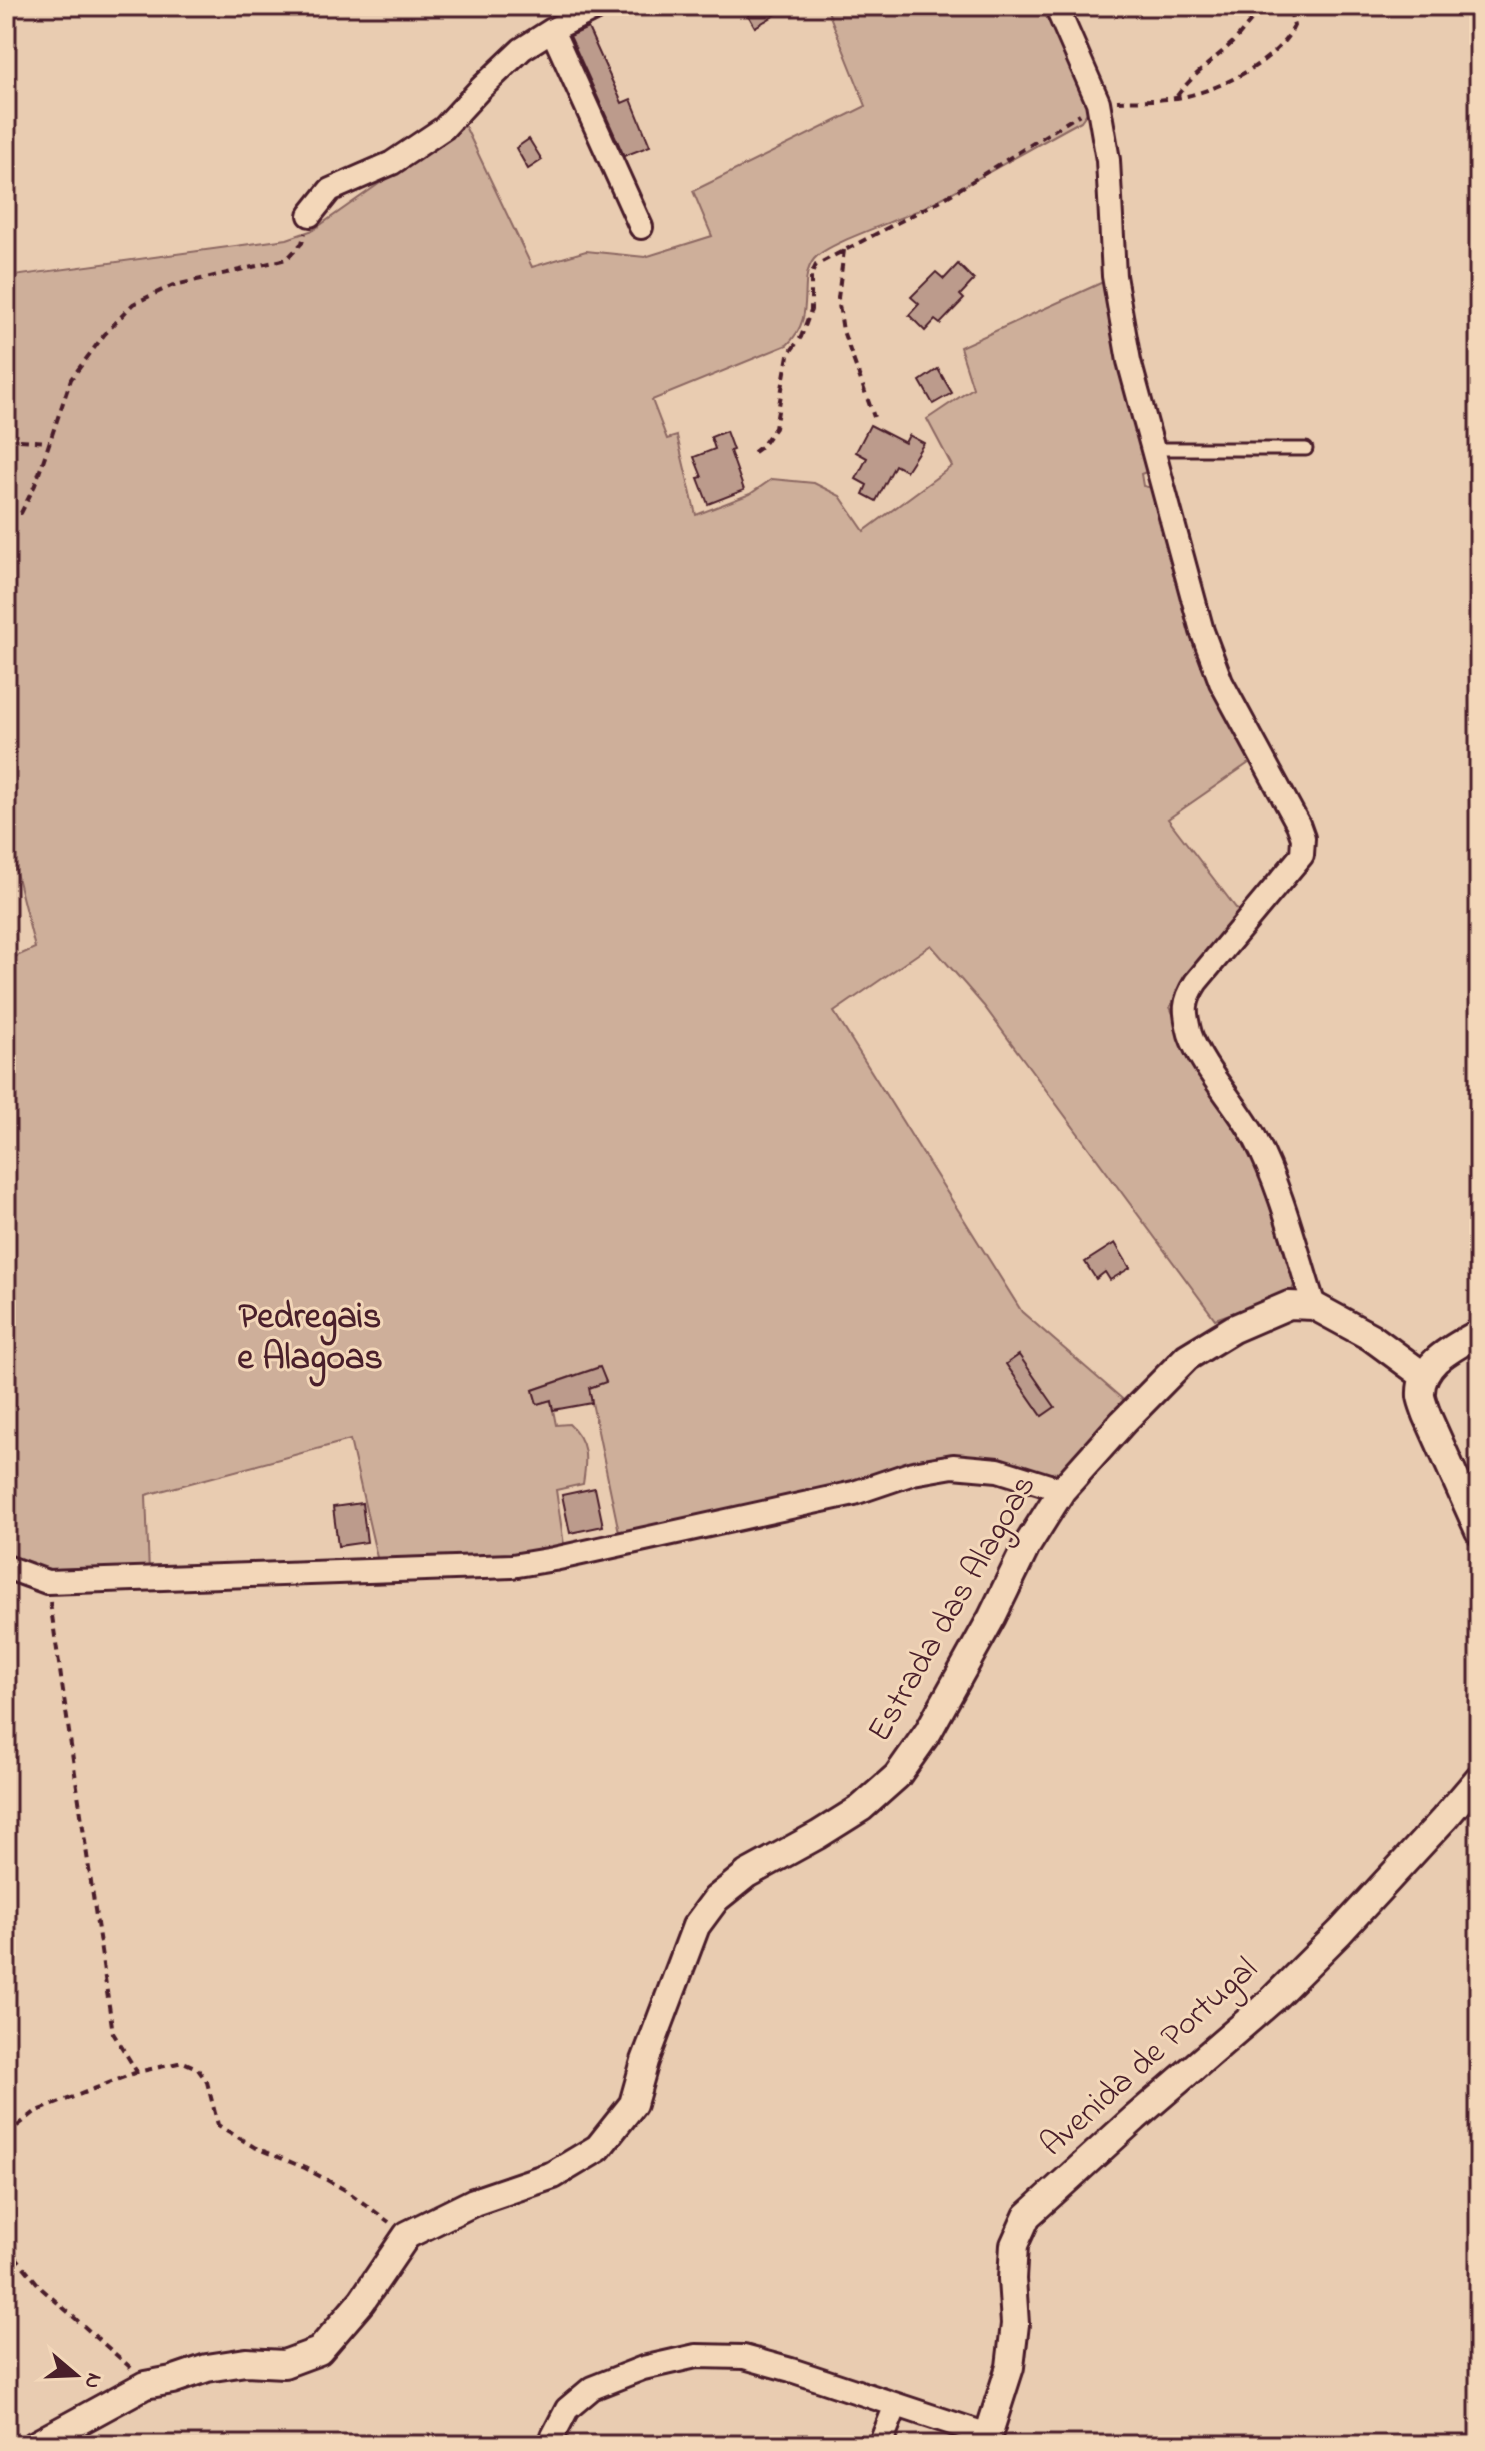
<svg xmlns="http://www.w3.org/2000/svg" width="1485" height="2451" font-family="'Indie Flower',sans-serif">
<style>
.green{fill:#ceaf9a;stroke:#8c6762;stroke-width:2}
.building{fill:#bc9b8c;stroke:#4a1f2b;stroke-width:2}
.lines{fill:none;stroke-linecap:round;stroke-linejoin:round}
.service-casing{stroke:#4a1f2b;stroke-width:17}
.minor-casing{stroke:#4a1f2b;stroke-width:28}
.tertiary-casing{stroke:#4a1f2b;stroke-width:32}
.path{stroke:#4a1f2b;stroke-width:4;stroke-dasharray:8 6;stroke-linecap:butt}
.service{stroke:#f3d7b9;stroke-width:11}
.minor{stroke:#f3d7b9;stroke-width:22}
.tertiary{stroke:#f3d7b9;stroke-width:26}
.labels{text-anchor:middle;dominant-baseline:central;stroke-width:6;stroke-linejoin:round;paint-order:stroke}
.street-label{font-size:34px;fill:#4a1f2b;stroke:#f3d7b9}
.neighbourhood-label{font-size:36px;font-weight:bold;fill:#4a1f2b;stroke:#f3d7b9}
</style>
<rect width="100%" height="100%" fill="#e9ccb1"/>
<filter id="ink" filterUnits="userSpaceOnUse"><feTurbulence type="fractalNoise" baseFrequency=".0125" numOctaves="2"/><feDisplacementMap in="SourceGraphic" scale="16" xChannelSelector="R" yChannelSelector="G"/><feConvolveMatrix kernelMatrix="1 2 1 2 8 2 1 2 1" color-interpolation-filters="sRGB"/></filter>
<g filter="url(#ink)">
<path class="green" d="M826,6H1045L1089,101V110L1081,121C1027,150 974,182 919,210C896,221 827,243 814,259C796,282 818,315 787,345L652,400L667,439L677,436L696,515L750,494L772,479L814,483L840,496L864,531L952,466L927,419L973,388L960,347L1103,282L1149,471L1141,474L1143,486L1153,488L1253,760L1168,819L1242,916L1177,993L1170,1007L1198,1072L1255,1158L1294,1285L1291,1293L1215,1319L984,1006L931,945L834,1012L1022,1312L1127,1403L1072,1464L1060,1472L1042,1474L965,1455L930,1461L772,1503L620,1537L589,1388L606,1382L599,1367L533,1390L537,1404L551,1400L556,1425L569,1424C588,1441 587,1459 583,1484L556,1490L564,1545L505,1555L378,1562L350,1440L146,1495L149,1573L42,1570L6,1554V961L35,948L11,853L6,823V277L287,239L313,230L464,124L532,267L586,251L645,257L712,236L693,191L866,106Z"/>
<path class="building" d="M743,6H790L755,27Z
M588,28L622,103L631,99L650,146L624,156L570,36Z
M529,139L542,160L528,169L516,148Z
M958,264L974,280L960,295L964,299L940,324L935,320L925,331L909,315L919,304L911,297L936,272L944,279Z
M938,369L952,393L933,404L920,381Z
M870,425L905,443L909,435L924,443L906,471L895,465L876,501L863,494L867,485L856,479L867,458L856,452Z
M726,431L733,450L730,451L744,490L708,504L698,478L702,477L694,457L715,449L711,437Z
M1115,1243L1130,1268L1110,1280L1105,1272L1096,1279L1085,1262Z
M1019,1355L1055,1407L1042,1416L1006,1364Z
M600,1367L606,1382L589,1388L592,1403L553,1410L551,1400L537,1404L533,1390Z
M595,1488L603,1526L570,1533L562,1495Z
M362,1503L367,1542L338,1546L333,1507Z"/>
<g class="lines">
<defs>
<path id="service" d="M1153,449H1306"/>
<path id="minor" d="M1056,6L1098,102L1108,160L1114,276L1129,361L1202,631L1221,682L1298,824L1303,838L1302,855L1196,982C1183,1002 1184,1011 1190,1034C1201,1067 1238,1106 1255,1138C1282,1190 1296,1250 1314,1306
M552,30L641,227
M310,215L330,190L392,163L444,128L481,88L522,49L552,30L600,6
M6,1567L47,1582L512,1566L554,1559L854,1493L913,1473L953,1466L998,1470L1062,1490
M554,2445L553,2436L567,2409L592,2388L643,2368L696,2356L744,2357L791,2370L988,2435
M880,2445L896,2405"/>
<path id="tertiary" d="M1479,1333C1455,1347 1419,1362 1421,1396C1422,1402 1425,1409 1427,1415L1479,1531
M35,2445L145,2385L172,2380L207,2368L246,2362L284,2364L319,2351L362,2301L407,2235L474,2202L553,2175L598,2148L633,2104L645,2061L696,1926L716,1899L747,1874L818,1835L861,1808L897,1776L928,1732L992,1617L1026,1547L1062,1490L1123,1422L1187,1357L1233,1329L1289,1305L1314,1306L1371,1337L1424,1376
M985,2445L1010,2367L1015,2324L1012,2279L1014,2245L1027,2216L1135,2118L1272,2000L1340,1932L1444,1819L1479,1778"/>
</defs>
<use href="#service" class="service-casing"/>
<use href="#minor" class="minor-casing"/>
<use href="#tertiary" class="tertiary-casing"/>
<path class="path" d="M1177,96C1193,74 1214,60 1233,42C1245,30 1254,13 1269,6
M1117,101C1140,100 1164,101 1187,96C1223,88 1278,60 1294,26L1290,11L1283,6
M844,250L838,298L843,331L874,417
M6,439L49,442
M754,452L762,446L775,428L788,355L801,337L811,310V275L816,265L945,198L1080,114
M6,513H21L35,485L71,379L104,335L133,304L171,286L287,259L302,243L305,233
M50,1602L113,2033L137,2072
M6,2135L35,2112L137,2072L183,2062L197,2068L207,2082L218,2125L254,2147L305,2168L347,2191L389,2222
M6,2245L42,2289L131,2368"/>
<use href="#service" class="service"/>
<use href="#minor" class="minor"/>
<use href="#tertiary" class="tertiary"/>
</g>
</g>
<g class="labels">
<g class="street-label">
<text transform="translate(953 1609) rotate(-60)">Estrada das Alagoas</text>
<text transform="translate(1150 2058) rotate(-42)">Avenida de Portugal</text>
</g>
<g class="neighbourhood-label">
<text x="310" y="1318">Pedregais<tspan x="310" dy="41">e Alagoas</tspan></text>
</g>
</g>
<rect width="1485" height="2451" fill="none" stroke="#f3d7b9" stroke-width="32"/>
<rect x="16" y="16" width="1453" height="2419" fill="none" stroke="#4a1f2b" stroke-width="3" filter="url(#ink)"/>
<g transform="translate(76 2375) rotate(109)" stroke="#f3d7b9" stroke-width="6" paint-order="stroke">
<path d="M0-6L14 30L0 20L-14 30Z" fill="#4a1f2b"/>
<text y="-12" font-size="22" font-weight="bold" text-anchor="middle" fill="#4a1f2b">N</text>
</g>
</svg>
